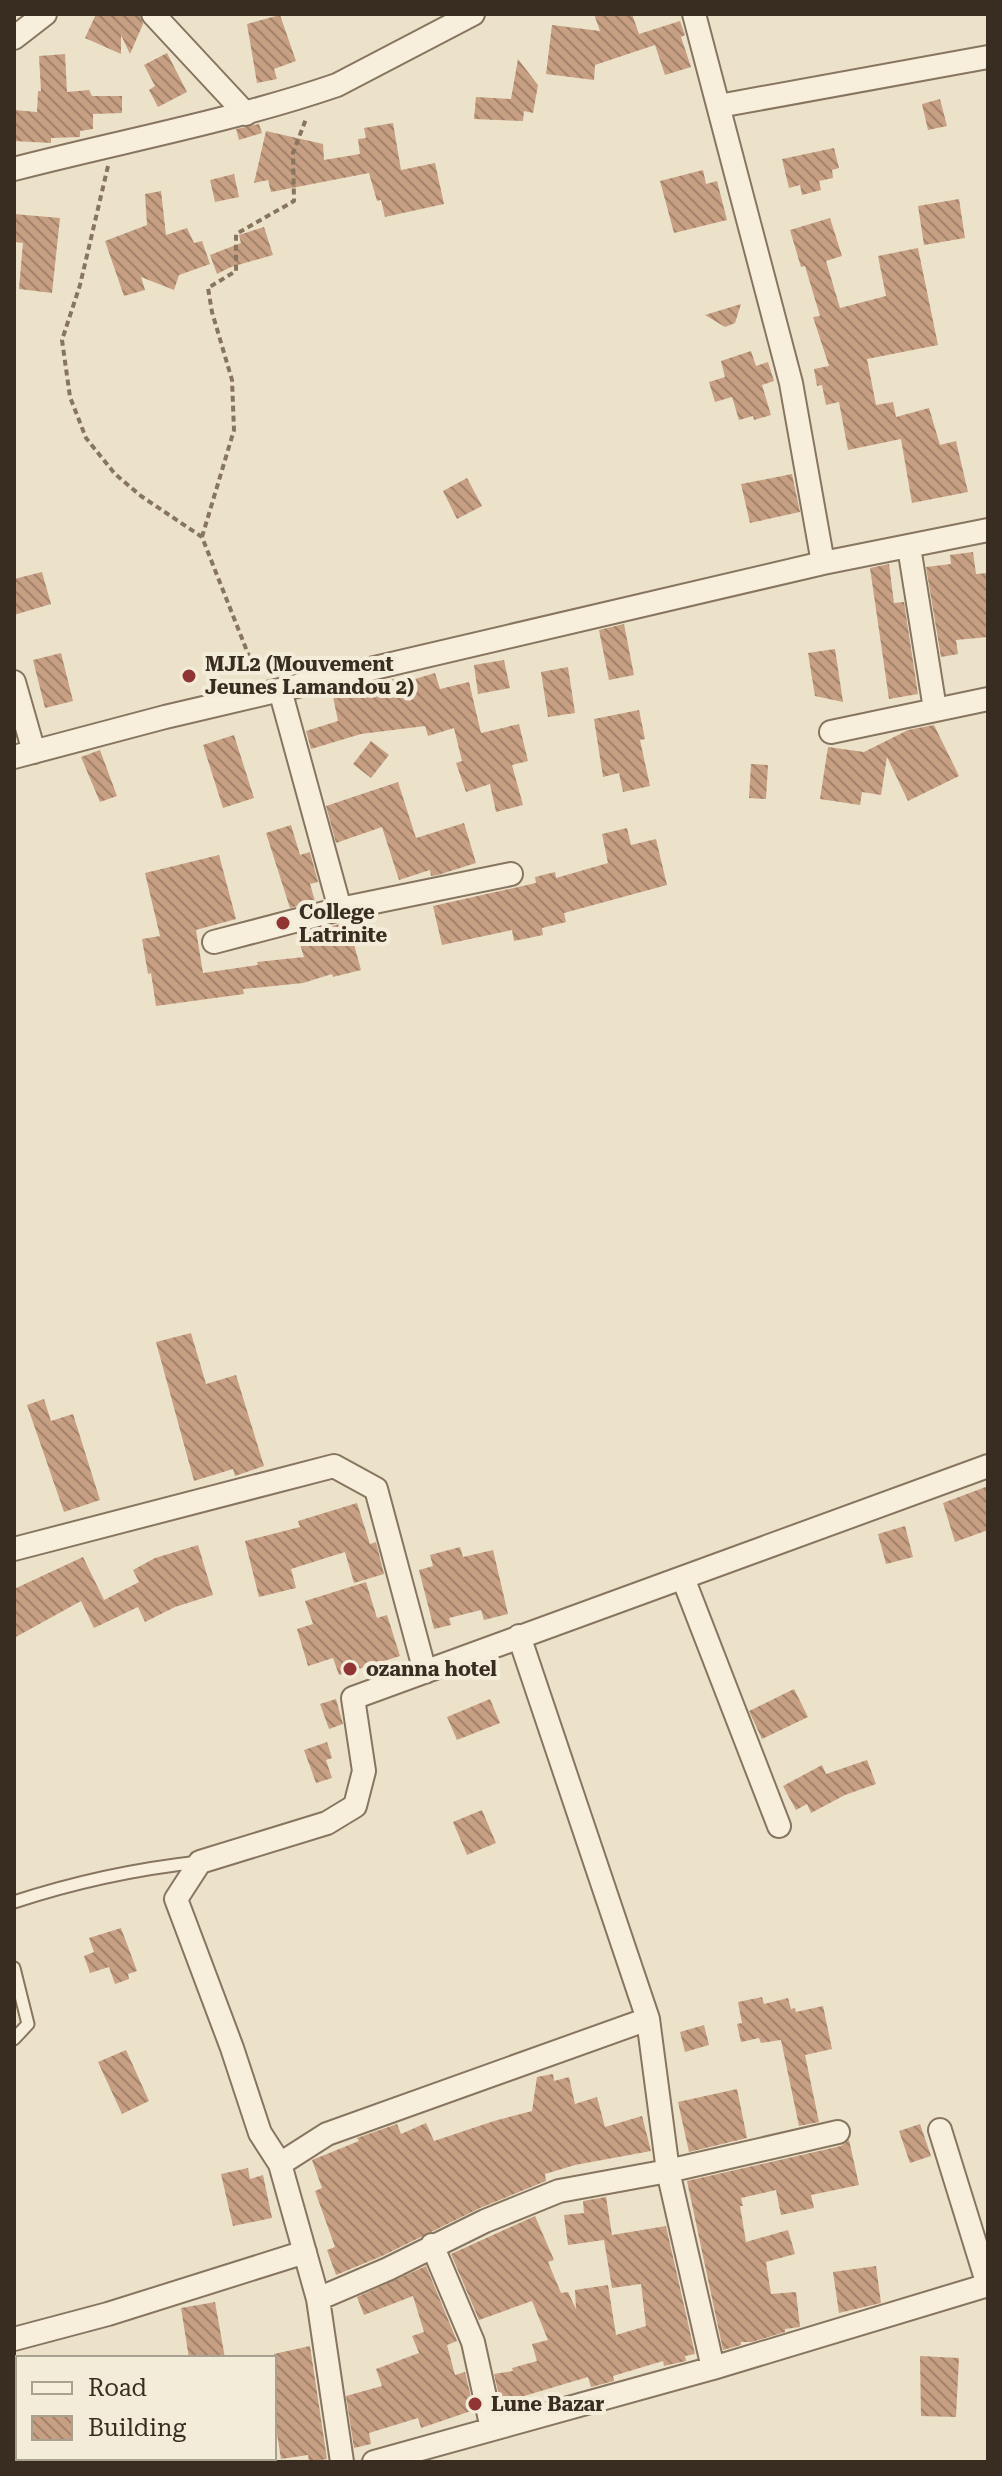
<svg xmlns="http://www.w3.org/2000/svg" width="1002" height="2476" font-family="'Roboto Serif',serif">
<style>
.building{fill:url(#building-back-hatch)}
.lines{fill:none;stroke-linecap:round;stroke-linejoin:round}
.service-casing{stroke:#87755f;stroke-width:15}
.minor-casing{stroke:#87755f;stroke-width:26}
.path{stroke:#87755f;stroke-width:4;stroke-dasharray:6 4;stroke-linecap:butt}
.service{stroke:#f7efdc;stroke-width:11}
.minor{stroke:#f7efdc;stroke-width:22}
.poi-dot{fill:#913434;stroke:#f3ecd9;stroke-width:3}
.labels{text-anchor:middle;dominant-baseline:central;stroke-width:8;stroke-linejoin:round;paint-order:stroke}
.poi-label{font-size:20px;font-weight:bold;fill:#392d22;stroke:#f3ecd9;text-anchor:start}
</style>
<defs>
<pattern id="building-back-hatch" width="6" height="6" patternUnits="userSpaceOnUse" patternTransform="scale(2)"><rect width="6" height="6" fill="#c79f83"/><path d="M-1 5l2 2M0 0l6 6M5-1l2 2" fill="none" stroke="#a3826b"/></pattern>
</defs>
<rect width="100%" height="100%" fill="#ece2ca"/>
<path class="building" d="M96,14H139L143,24L130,54L121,35V54L85,38Z
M594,14H632L639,34L680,21L685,35L681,37L691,67L665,75L655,45L595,65L594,80L546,74L552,25L600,31Z
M280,15L296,61L274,69L277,79L257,83L247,24Z
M167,53L187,92L158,107L149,90L155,86L144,65Z
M65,54L67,92L89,90L92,96H122V113L93,114V129L80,131V137L51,138V143L14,141V110L37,112L38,91H41L39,56Z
M518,59L538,85L533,113L524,111L523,121L474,119L476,97L511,99Z
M940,99L947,126L928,130L922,104Z
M393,123L401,170L435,163L444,204L385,217L381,200L377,201L369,173L271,192L268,180L254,183L266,131L323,144L324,160L360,154L358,139L366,138L364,128Z
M259,124L262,133L239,140L236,129Z
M834,148L839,168L832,170L833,178L819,181L821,190L802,195L800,185L789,188L782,159Z
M703,170L706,184L717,181L727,220L674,233L660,181Z
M234,174L239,197L215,202L210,180Z
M161,191L166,235L187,228L194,243L202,241L210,264L179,275L174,290L141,277L145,290L124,296L105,241L147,225L145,194Z
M959,199L965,238L924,245L918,206Z
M14,214L60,218L52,293L19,289L23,243L14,242Z
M830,218L842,256L826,261L840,308L886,296L878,256L918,248L938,345L867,359L876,405L893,402L896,417L929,408L940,445L956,441L968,492L912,503L901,439L848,450L839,402L826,405L822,385L817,386L814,369L829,366L813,317L820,316L805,266L801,267L790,230Z
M264,227L273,255L231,267L217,274L210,255L241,243L239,235Z
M741,304L735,323L725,327L705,315Z
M751,351L756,366L768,362L774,381L762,385L771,415L754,420L753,416L739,420L732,397L715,402L709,382L725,377L721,361Z
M792,474L800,512L750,523L741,484Z
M467,478L482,506L457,519L443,491Z
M973,552L976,574L988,573V637L956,640L958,654L941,657L926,567L951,564L950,555Z
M889,564L894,603L904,602L918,694L889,699L870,568Z
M42,572L51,604L14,615V579Z
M624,624L634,675L609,680L599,630Z
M835,649L843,702L815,696L808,653Z
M61,653L73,701L45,708L33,660Z
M504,660L510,688L478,694L474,665Z
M568,667L575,713L548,717L541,672Z
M435,673L440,689L469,682L481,733L519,724L528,761L512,765L523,805L496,812L490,784L466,792L456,763L462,761L454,728L428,736L425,726L361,734L311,749L306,731L338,721L332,692L394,679L395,685Z
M639,710L645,739L640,740L650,786L623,792L619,773L603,777L594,719Z
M934,725L959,776L908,801L887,757L881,795L862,792L860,805L820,799L828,747L864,752L908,730Z
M234,735L254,798L223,808L203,745Z
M371,741L389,755L371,778L353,764Z
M100,750L117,796L100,802L81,757Z
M751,764L768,765L766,799L749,798Z
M398,782L416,838L464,823L476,863L438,875L431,876L430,870L399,880L382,827L336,843L326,806Z
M291,825L300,855L310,852L318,882L310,884L315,901L290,908L266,833Z
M627,828L631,845L656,839L667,885L564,913L566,922L542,928L543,935L514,941L512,930L442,945L433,906L536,883L535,877L555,872L556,878L608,863L602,834Z
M219,855L236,919L196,930L203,973L258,965L257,962L304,957L297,935L348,922L361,970L333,977L332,974L303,983L243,989L244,994L156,1006L151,973L148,974L142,939L160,936L145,873Z
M191,1333L206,1384L236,1375L264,1466L235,1476L233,1469L194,1481L156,1342Z
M44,1399L51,1421L73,1414L100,1500L64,1512L27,1405Z
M988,1486V1530L955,1542L943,1503Z
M357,1503L370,1544L376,1542L384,1574L354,1583L345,1552L291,1569L296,1588L259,1597L245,1541L300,1527L298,1521Z
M905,1526L913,1557L886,1564L878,1534Z
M198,1545L213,1595L175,1607L145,1622L138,1607L94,1628L81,1601L14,1638V1589L83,1557L104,1600L139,1582L133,1570L155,1558Z
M460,1547L463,1557L493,1550L508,1614L484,1620L481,1610L449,1618L451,1625L434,1629L419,1570L433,1566L430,1555Z
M366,1582L377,1618L387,1615L400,1656L339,1675L333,1658L308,1666L297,1629L313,1624L305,1601Z
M794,1689L808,1717L762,1739L749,1711Z
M336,1699L343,1724L329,1729L320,1704Z
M490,1699L500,1723L457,1740L447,1717Z
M327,1742L332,1758L326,1760L332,1778L316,1783L304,1750Z
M867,1760L876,1784L845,1795L811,1813L807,1804L796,1810L783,1786L822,1765L826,1774Z
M482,1810L496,1843L467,1855L453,1822Z
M121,1928L137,1971L128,1974L129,1979L115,1984L109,1967L90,1973L84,1956L94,1952L89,1938Z
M762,1997L764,2004L788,1998L791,2009L795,2008L796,2012L823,2006L832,2049L805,2055L819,2122L799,2126L781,2040L761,2043L759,2038L741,2042L737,2024L742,2023L738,2002Z
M704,2025L709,2045L685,2052L680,2032Z
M126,2050L149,2101L122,2114L98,2062Z
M553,2074L554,2081L569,2077L575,2104L597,2097L605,2127L642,2116L651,2151L575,2165L545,2174L546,2181L480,2208L382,2256L336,2275L327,2250L335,2247L315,2191L322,2188L312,2160L359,2141L357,2138L397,2124L401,2134L426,2123L434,2141L494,2121L532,2111L537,2077Z
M737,2089L747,2138L689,2152L678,2102Z
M920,2124L931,2156L910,2163L899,2131Z
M849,2140L859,2185L811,2195L814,2208L781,2215L776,2190L741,2198L743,2206H740L746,2242L788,2230L795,2254L766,2262L771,2294L796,2292L800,2327L785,2329V2332L752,2342H741V2345L723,2350L687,2181L841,2146Z
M248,2168L250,2179L263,2175L272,2218L233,2226L221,2174Z
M606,2197L612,2235L666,2226L695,2354L685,2356L686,2361L664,2366L663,2361L613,2376L614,2381L591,2387L588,2377L507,2401L509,2408L502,2409L494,2374L513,2371L512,2368L537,2361L532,2344L548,2340L532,2301L479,2320L451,2254L535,2216L554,2260L548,2262L561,2293L568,2292L576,2309L575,2290L608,2285L616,2335L646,2326L641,2284L612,2288L604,2240L568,2245L564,2215L584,2213L583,2201Z
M426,2266L457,2341L447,2345L455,2375L465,2372L474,2410L421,2428L418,2418L369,2433L371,2444L354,2448L346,2396L382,2386L376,2369L419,2353L412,2336L424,2332L413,2296L364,2315L357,2297Z
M876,2266L881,2303L839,2313L833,2272Z
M215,2302L225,2358H189L181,2308Z
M310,2346L327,2459L309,2462L308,2455L281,2459L274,2415V2354Z
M920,2356L959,2358L956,2417L921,2416Z"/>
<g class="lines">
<defs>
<path id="service" d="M14,1902C75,1882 135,1869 199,1862
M14,1968L28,2024L14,2039"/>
<path id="minor" d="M153,14L246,114
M694,14L791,383L823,563
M14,38L45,14
M719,106L988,57
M14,169C122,141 232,121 337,85L473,14
M909,547L935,709
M14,682L34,752
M280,690L340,909
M831,732L988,699
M14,757L165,717L823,563L988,530
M214,942L340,909L511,874
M14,1549L334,1466L376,1489L425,1672
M683,1578L779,1826
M519,1636L648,2019L668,2171L713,2368
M940,2130L988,2285
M280,2164L260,2133L232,2048L176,1899L200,1862L327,1823L355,1806L364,1771L353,1698L988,1466
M432,2245L473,2342L492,2429
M318,2299L388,2269L485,2221L559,2191L668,2171L838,2132
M14,2339L108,2314L305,2252
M342,2462L318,2299L280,2164L327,2134L648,2019
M374,2462L713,2368L988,2285"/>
</defs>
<use href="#service" class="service-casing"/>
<use href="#minor" class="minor-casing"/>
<path class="path" d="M108,166L80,285L62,340L70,397L86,438L115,474L141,496L202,537L256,674
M202,537L234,430L232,380L212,312L208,288L236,271V234L294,201L293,153L306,119"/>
<use href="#service" class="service"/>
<use href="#minor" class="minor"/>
</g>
<g class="poi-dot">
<circle cx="189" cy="676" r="8"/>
<circle cx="283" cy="923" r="8"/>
<circle cx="350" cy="1669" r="8"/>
<circle cx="475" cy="2404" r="8"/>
</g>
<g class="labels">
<g class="poi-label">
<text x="205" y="664">MJL2 (Mouvement<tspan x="205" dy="23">Jeunes Lamandou 2)</tspan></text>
<text x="299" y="912">College<tspan x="299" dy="23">Latrinite</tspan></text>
<text x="366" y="1669">ozanna hotel</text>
<text x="491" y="2404">Lune Bazar</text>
</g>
</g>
<rect width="1002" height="2476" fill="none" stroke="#392d22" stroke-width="32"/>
<rect x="16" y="2356" width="260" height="104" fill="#f3ecd9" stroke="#a9a090" stroke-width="2"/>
<rect x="32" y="2382" width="40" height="12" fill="#f7efdc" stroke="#a9a090" stroke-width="2"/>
<text x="88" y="2396" font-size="24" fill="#392d22">Road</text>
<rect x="32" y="2416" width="40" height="24" fill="url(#building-back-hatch)" stroke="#a9a090" stroke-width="2"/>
<text x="88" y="2436" font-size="24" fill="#392d22">Building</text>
</svg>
